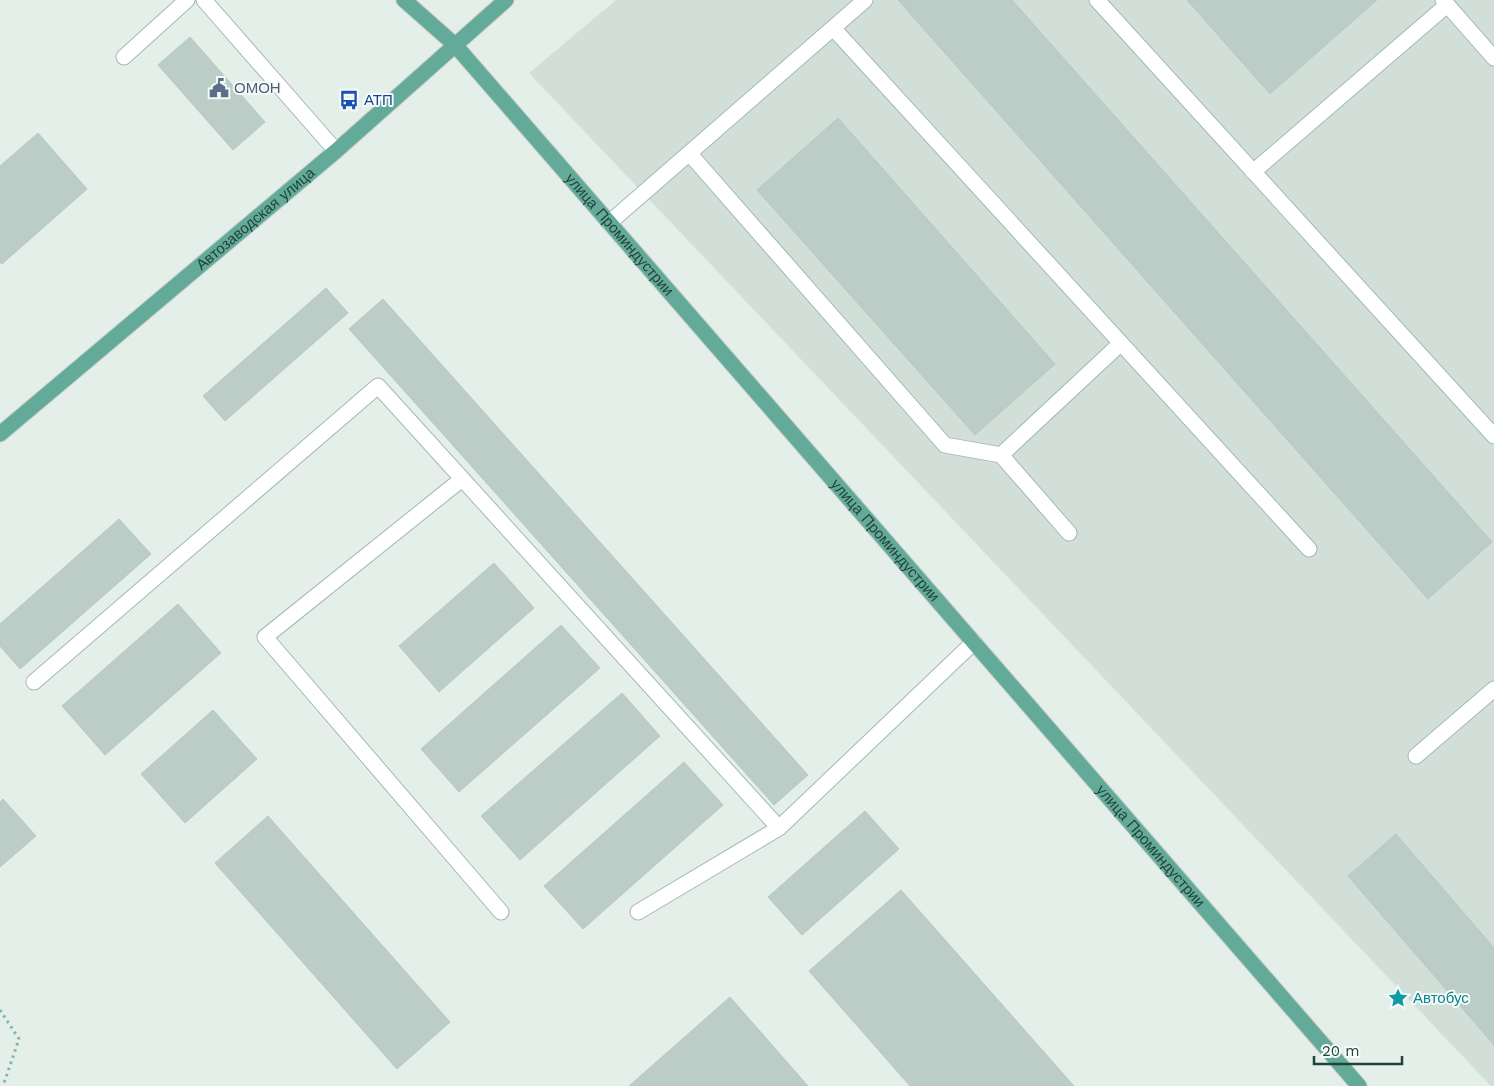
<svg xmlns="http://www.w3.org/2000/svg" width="1494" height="1086" font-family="'Work Sans',sans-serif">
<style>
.built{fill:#d2dfd9}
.building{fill:#bbcdc6;stroke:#b5cac1}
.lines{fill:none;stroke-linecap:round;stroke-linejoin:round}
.minor-casing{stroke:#a5b8b2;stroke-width:17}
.major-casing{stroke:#c1cac8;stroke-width:17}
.path{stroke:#80b6a6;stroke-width:3;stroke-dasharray:2.5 4;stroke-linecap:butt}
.minor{stroke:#fff;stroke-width:15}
.major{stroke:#63aa98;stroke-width:15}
.labels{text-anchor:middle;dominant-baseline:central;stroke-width:4;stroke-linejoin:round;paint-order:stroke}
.service-label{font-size:15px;fill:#4e5e75;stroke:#f5fbf8;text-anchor:start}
.transit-label{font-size:15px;fill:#164399;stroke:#f5fbf8;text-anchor:start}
.street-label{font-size:15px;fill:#20433a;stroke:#f5fbf8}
.culture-label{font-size:15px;fill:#0d838f;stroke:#f5fbf8;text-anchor:start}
</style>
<rect width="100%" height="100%" fill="#e4efea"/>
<path class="built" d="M616,0H1494V1086H1491L529,73Z"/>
<path class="building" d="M898,0H1012L1492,542L1428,599Z
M1187,0H1377L1270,94Z
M190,37L265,122L233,150L158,65Z
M838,118L1055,364L975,435L757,190Z
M38,133L87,189L2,264L0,262V166Z
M326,288L348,313L225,421L203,396Z
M383,299L808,775L774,805L349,329Z
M119,519L151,554L20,669L0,646V624Z
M494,563L534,608L439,692L399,646Z
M178,604L221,653L105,755L62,706Z
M561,625L600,668L459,792L421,749Z
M622,693L660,736L520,860L481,816Z
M213,710L257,759L185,823L141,774Z
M684,762L723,805L583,929L544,886Z
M3,799L36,836L0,867V802Z
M865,811L899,849L802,935L768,897Z
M268,816L450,1022L397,1069L215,863Z
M1396,834L1494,948V1045L1348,876Z
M901,890L1074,1086H910L809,971Z
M730,997L808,1086H629Z"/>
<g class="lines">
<defs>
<path id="minor" d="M204,0L336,151
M1097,0L1494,436
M1443,0L1494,58
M833,28L1309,549
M124,57L187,0
M689,153L945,445L1001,455
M1253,172L1447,5
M609,223L865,0
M462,479L265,637L501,912
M1069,533L1001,455L1121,343
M34,682L378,386L779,828L974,642
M1416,756L1494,689
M638,912L779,828"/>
<g id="major">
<path id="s1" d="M404,0L455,45L1359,1086"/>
<path id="s2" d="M0,434L336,151L506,0"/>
</g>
</defs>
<use href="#minor" class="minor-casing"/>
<use href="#major" class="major-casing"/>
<path class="path" d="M0,1010L19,1039L3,1086"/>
<use href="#minor" class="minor"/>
<use href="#major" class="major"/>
</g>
<defs>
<symbol id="civic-bare" viewBox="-9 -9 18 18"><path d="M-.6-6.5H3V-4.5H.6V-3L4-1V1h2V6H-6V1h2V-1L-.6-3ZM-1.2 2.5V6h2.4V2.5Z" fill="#5c6f8a" stroke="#f5fbf8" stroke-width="2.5" paint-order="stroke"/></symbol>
<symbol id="bus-bare" viewBox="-9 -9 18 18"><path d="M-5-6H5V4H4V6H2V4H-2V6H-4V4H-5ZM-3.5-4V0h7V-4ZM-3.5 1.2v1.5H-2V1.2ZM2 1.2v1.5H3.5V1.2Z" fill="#1a4fb4" stroke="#f5fbf8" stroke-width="2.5" paint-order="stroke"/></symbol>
<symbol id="sight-bare" viewBox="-9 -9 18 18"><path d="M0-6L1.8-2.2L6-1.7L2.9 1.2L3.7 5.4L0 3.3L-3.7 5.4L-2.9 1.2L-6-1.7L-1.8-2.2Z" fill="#0f9aa8" stroke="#f5fbf8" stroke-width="2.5" paint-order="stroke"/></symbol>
</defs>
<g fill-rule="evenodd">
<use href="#civic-bare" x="205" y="74" width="28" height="28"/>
<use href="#bus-bare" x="335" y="86" width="28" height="28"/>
<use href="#sight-bare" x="1384" y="984" width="28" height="28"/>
</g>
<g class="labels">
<g class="service-label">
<text x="234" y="88">ОМОН</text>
</g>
<g class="transit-label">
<text x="364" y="100">АТП</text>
</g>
<g class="street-label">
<text stroke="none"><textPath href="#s2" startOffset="334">Автозаводская улица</textPath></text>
<text stroke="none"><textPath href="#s1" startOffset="319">улица Проминдустрии</textPath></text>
<text stroke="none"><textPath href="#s1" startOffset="724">улица Проминдустрии</textPath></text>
<text stroke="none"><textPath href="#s1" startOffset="1129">улица Проминдустрии</textPath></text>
</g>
<g class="culture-label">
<text x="1413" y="998">Автобус</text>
</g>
</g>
<path d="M1314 1056v8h88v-8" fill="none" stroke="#20433a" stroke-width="2.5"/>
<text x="1322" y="1056" font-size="15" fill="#20433a" stroke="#f5fbf8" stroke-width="4" paint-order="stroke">20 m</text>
</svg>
